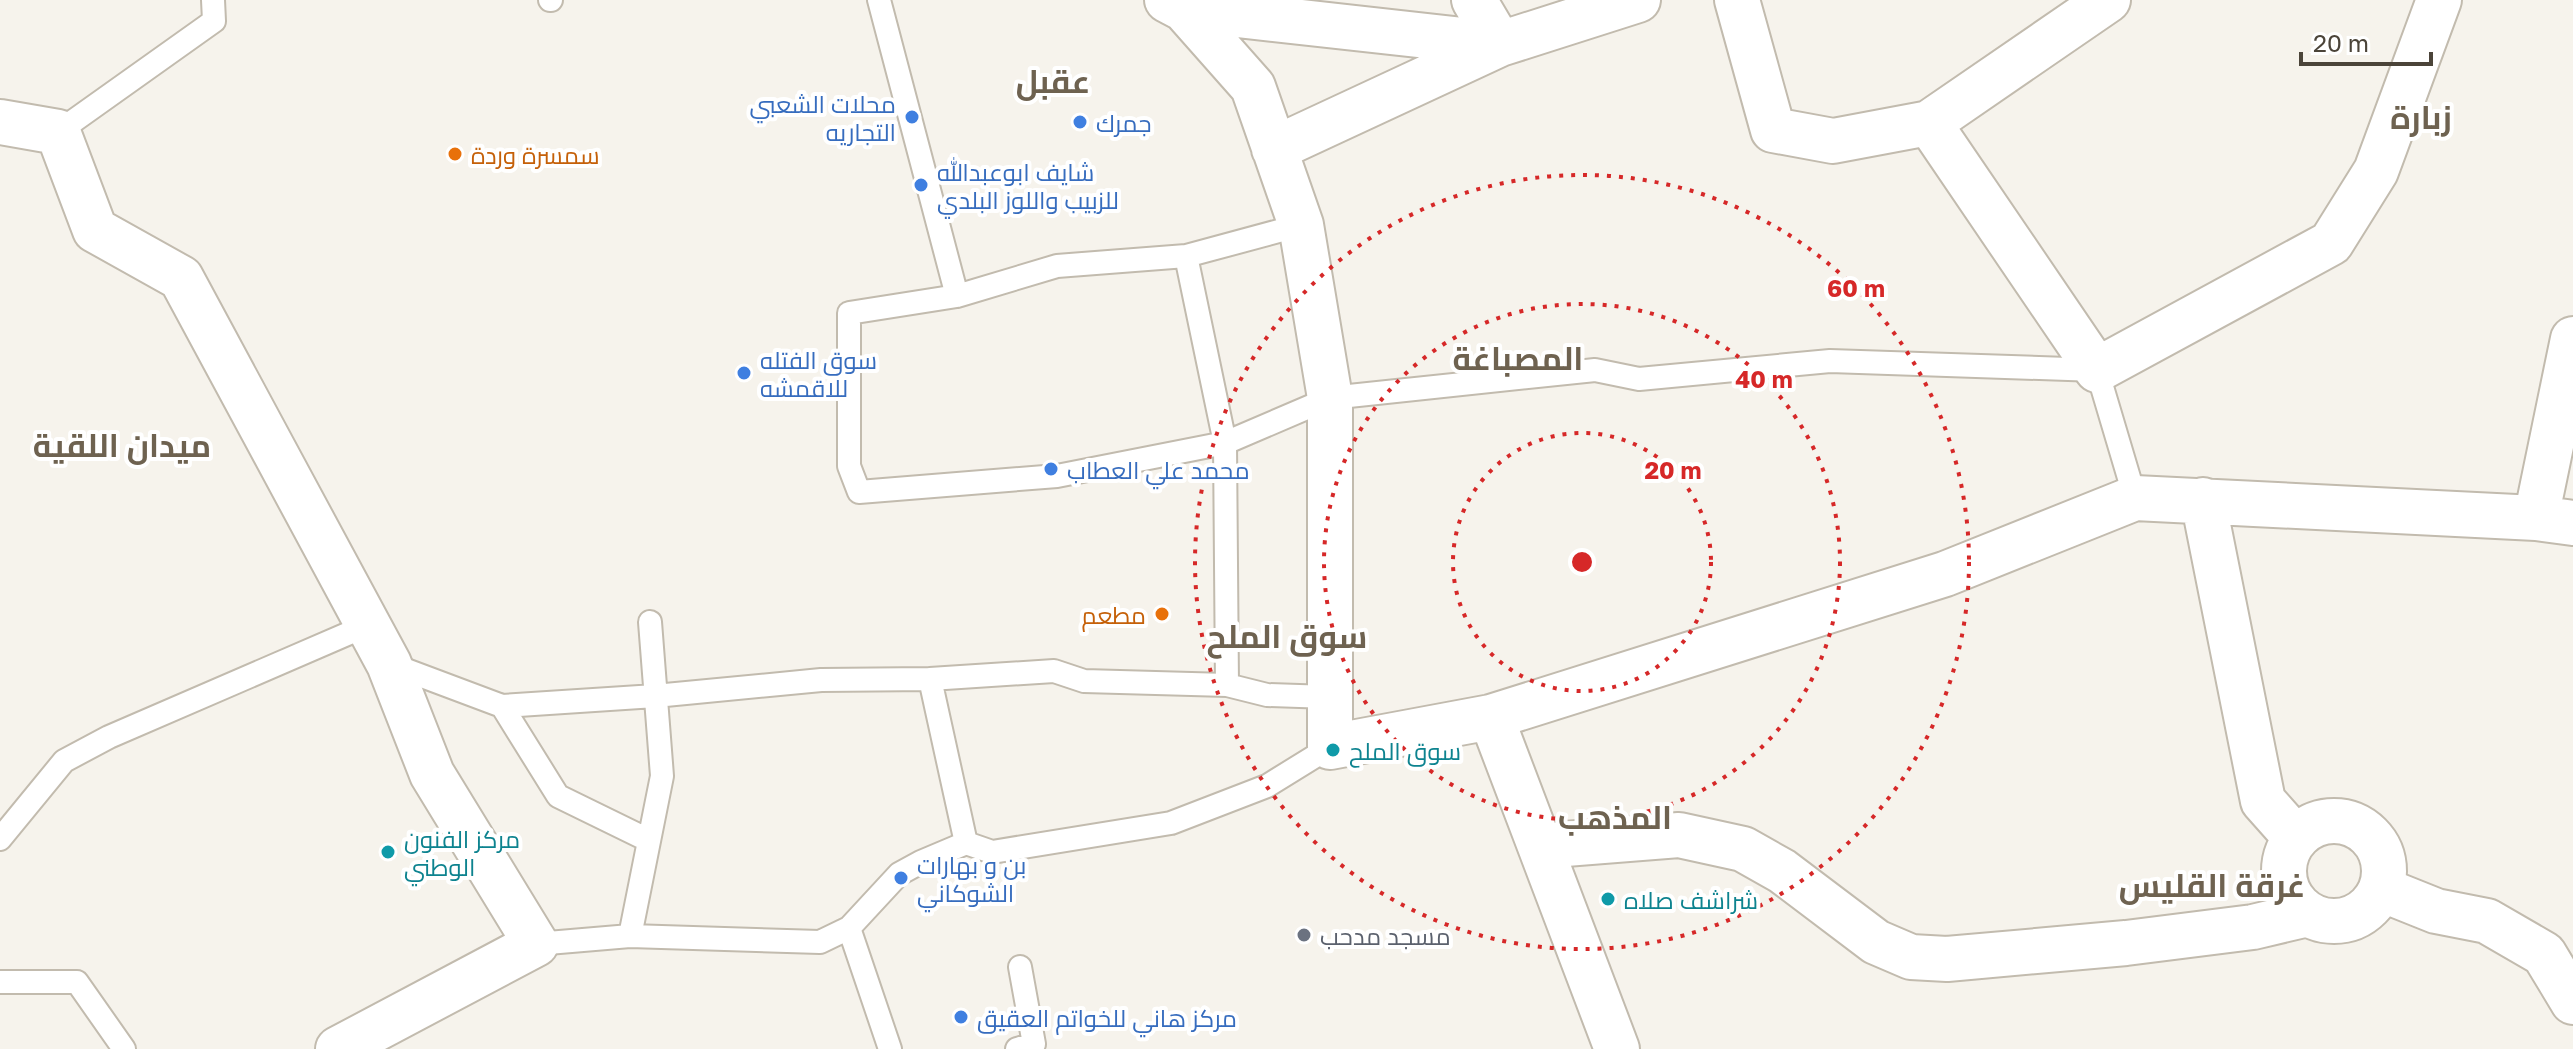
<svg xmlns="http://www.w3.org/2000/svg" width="2573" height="1049" font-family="'Golos Text',Cairo,sans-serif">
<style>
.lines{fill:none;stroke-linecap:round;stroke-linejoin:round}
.lane-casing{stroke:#c2bbae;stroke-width:26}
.street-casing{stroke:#c2bbae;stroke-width:48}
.lane{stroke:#fff;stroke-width:22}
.street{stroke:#fff;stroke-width:44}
.ring{fill:none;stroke:#d62828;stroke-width:4;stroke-dasharray:4 8}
.shop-dot{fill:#3f7fe0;stroke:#fff;stroke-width:3}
.food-dot{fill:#e8710a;stroke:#fff;stroke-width:3}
.culture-dot{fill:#0f9aa8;stroke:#fff;stroke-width:3}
.worship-dot{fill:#6b7280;stroke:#fff;stroke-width:3}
.labels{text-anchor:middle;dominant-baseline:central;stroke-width:8;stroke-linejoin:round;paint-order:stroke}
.shop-label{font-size:24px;fill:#366cbe;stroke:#fff;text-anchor:start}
.food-label{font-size:24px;fill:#c56008;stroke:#fff;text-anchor:start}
.culture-label{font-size:24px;fill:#0d838f;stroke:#fff;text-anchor:start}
.worship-label{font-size:24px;fill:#5b616d;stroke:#fff;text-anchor:start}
.district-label{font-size:32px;font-weight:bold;fill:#6e6250;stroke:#fff}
.centre{fill:#d62828;stroke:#fff;stroke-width:4}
.ring-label{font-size:24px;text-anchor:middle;font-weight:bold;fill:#d62828;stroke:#fff;stroke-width:8;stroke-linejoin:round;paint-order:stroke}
</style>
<rect width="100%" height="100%" fill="#f6f3ec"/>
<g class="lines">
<defs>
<path id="lane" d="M550,0H551
M879,0L957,296L849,313V466L859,492L1057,476L1225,443L1330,398L1595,370L1639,379L1830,361L2097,370L2135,498
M58,132L214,21L213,0
M1186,256L1225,443L1227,685L1267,695L1329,697
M957,296L1057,266L1186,256L1301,225
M390,664L502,706L558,796L648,840
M930,679L1054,671L1084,681L1227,685
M502,706L655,696L821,680L930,679L966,843L921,862L899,874L849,928
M0,839L64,761L109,737L368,625
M966,843L992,852L1171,823L1267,786L1330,747
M630,936L662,776L650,622
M536,944L630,936L820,942L849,928L890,1049
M0,982H77L124,1049
M1017,1049L1034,1044L1020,967"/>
<path id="street" d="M1167,0L1184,9L1253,87L1301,225L1330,398V747L1491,717L1945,574L2135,498L2536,518L2573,523
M1474,0L1500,44
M1737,0L1773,130L1833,141L1929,123L2108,0
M1184,9L1499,44
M0,122L58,132L95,230L181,278L389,664L432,774L536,944L338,1049
M1929,123L2097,370L2331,243L2376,171L2439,0
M1274,149L1500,44L1638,0
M2203,500L2263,801L2295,837
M2536,518L2573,339
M1491,717L1617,1049
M2284 871a50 50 0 1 1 100 0a50 50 0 1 1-100 0Z
M1540,846L1679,835L1743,849L1782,871L1876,942L1911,957L1947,959L2126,943L2253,927L2308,914
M2381,889L2436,911L2487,921L2544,954L2573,1002"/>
</defs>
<use href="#lane" class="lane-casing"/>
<use href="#street" class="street-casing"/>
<use href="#lane" class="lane"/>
<use href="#street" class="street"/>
</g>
<g class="ring">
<circle cx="1582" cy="562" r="129"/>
<circle cx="1582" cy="562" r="258"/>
<circle cx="1582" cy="562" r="387"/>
</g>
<g class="shop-dot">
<circle cx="912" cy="117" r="8"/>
<circle cx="1080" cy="122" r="8"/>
<circle cx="921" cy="185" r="8"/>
<circle cx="744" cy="373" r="8"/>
<circle cx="1051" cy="469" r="8"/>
<circle cx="901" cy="878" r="8"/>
<circle cx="961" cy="1017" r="8"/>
</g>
<g class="food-dot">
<circle cx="455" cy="154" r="8"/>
<circle cx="1162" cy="614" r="8"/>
</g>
<g class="culture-dot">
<circle cx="1333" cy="750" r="8"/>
<circle cx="388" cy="852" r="8"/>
<circle cx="1608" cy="899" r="8"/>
</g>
<circle class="worship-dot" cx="1304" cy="935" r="8"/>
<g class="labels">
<g class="shop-label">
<text x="896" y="103" text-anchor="end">محلات الشعبي<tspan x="896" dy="28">التجاريه</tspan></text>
<text x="1096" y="122">جمرك</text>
<text x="937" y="171">شايف ابوعبدالله<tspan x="937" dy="28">للزبيب واللوز البلدي</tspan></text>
<text x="760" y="359">سوق الفتله<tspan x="760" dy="28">للاقمشه</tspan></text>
<text x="1067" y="469">محمد علي العطاب</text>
<text x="917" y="864">بن و بهارات<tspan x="917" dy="28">الشوكاني</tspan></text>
<text x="977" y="1017">مركز هاني للخواتم العقيق</text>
</g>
<g class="food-label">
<text x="471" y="154">سمسرة وردة</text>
<text x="1146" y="614" text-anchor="end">مطعم</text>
</g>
<g class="culture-label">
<text x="1349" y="750">سوق الملح</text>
<text x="404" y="838">مركز الفنون<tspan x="404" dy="28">الوطني</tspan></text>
<text x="1624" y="899">شراشف صلاه</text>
</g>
<g class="worship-label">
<text x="1320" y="935">مسجد مدحب</text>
</g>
<g class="district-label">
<text x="1053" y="81">عقبل</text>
<text x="2421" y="117">زبارة</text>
<text x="1518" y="358">المصباغة</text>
<text x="122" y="445">ميدان اللقية</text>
<text x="1287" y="636">سوق الملح</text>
<text x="1615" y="817">المذهب</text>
<text x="2212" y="885">غرقة القليس</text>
</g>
</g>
<circle cx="1582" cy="562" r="12" class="centre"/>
<g class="ring-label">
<text x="1856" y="297">60 m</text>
<text x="1764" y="388">40 m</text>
<text x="1673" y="479">20 m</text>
</g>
<path d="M2301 52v12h130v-12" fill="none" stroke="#4b4439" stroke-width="4"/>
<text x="2313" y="52" font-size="24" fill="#4b4439" stroke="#ffffff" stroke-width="6" paint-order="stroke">20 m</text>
</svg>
